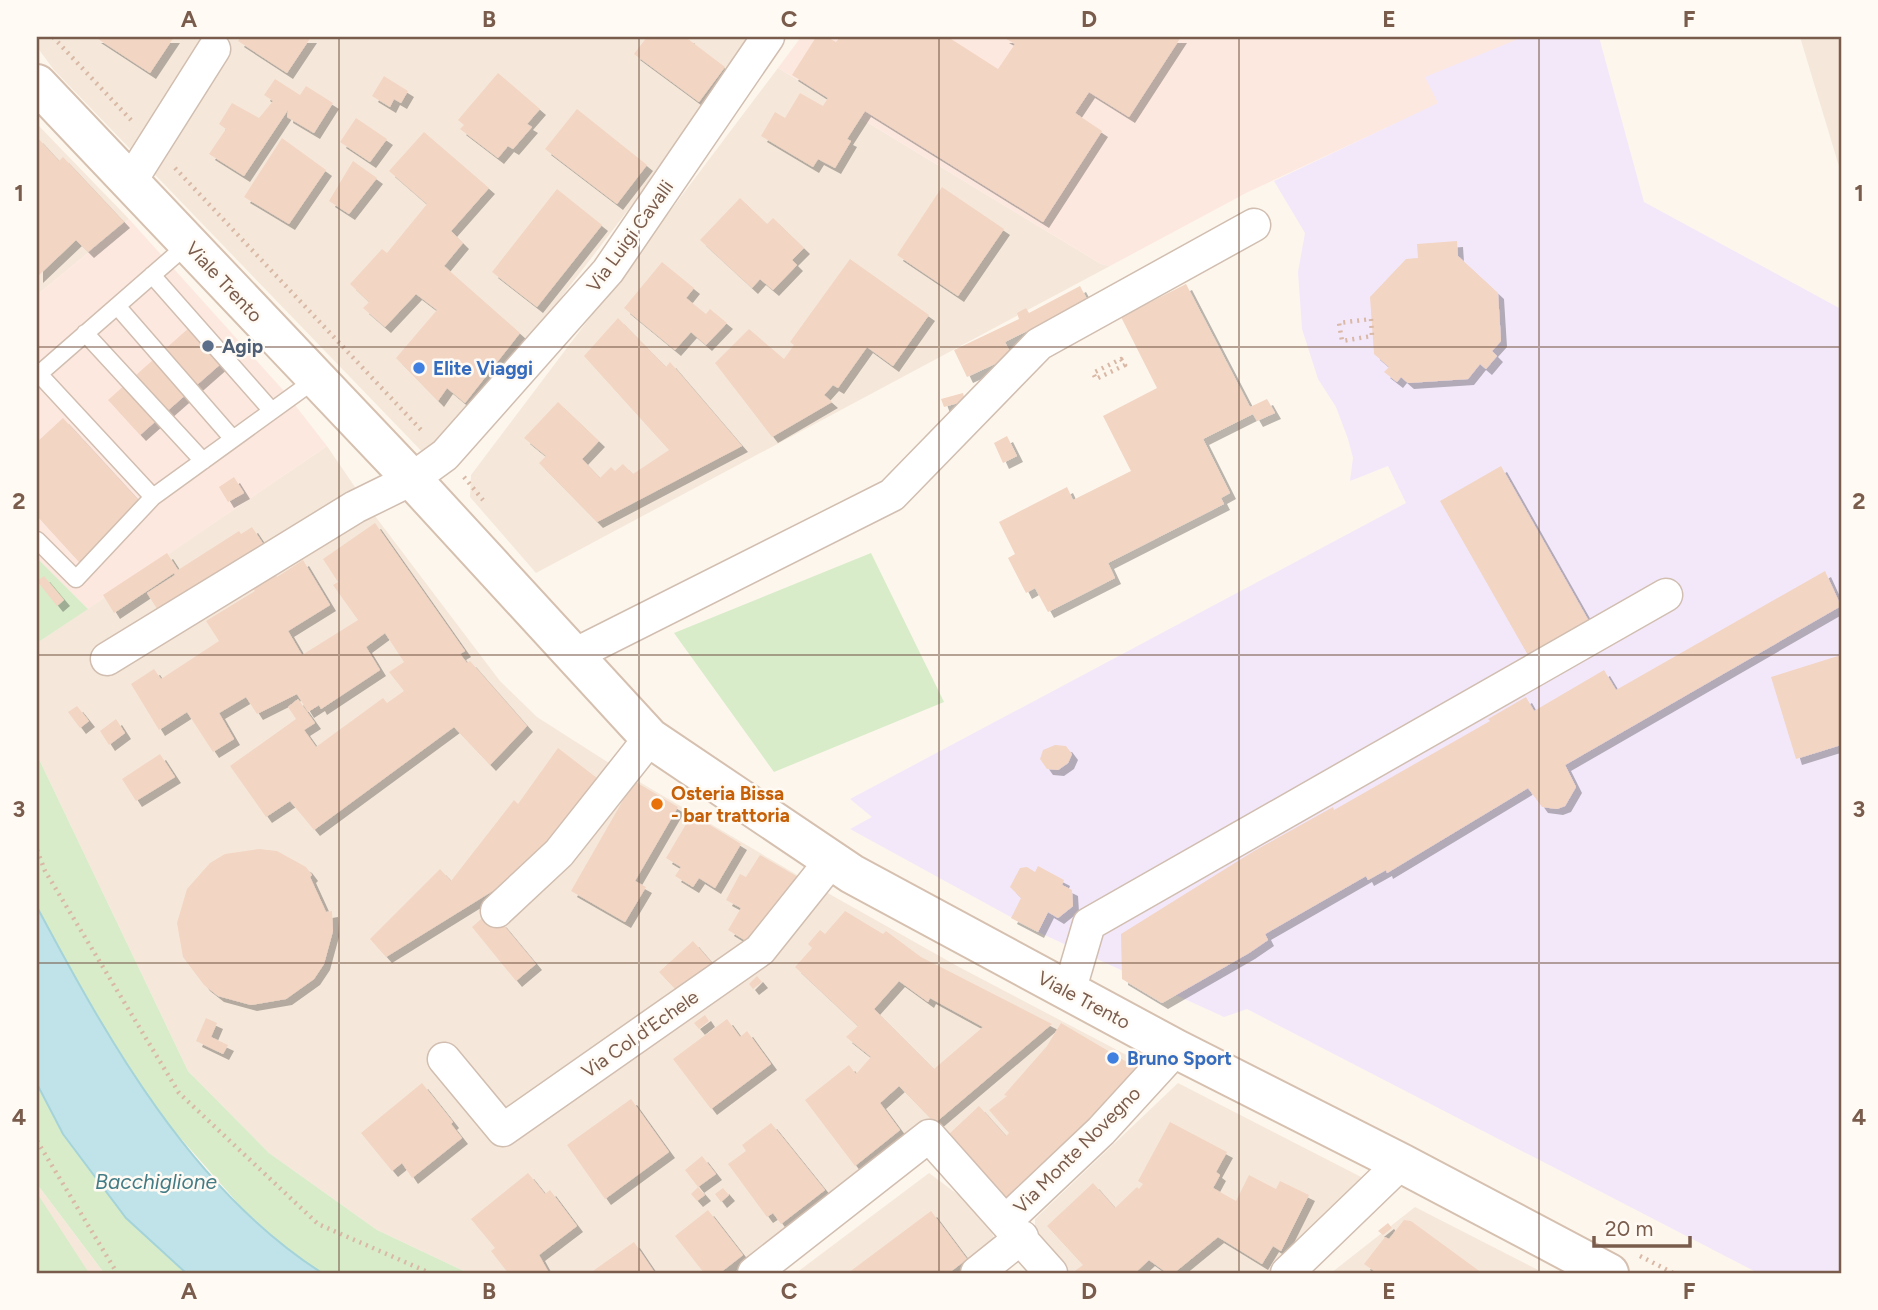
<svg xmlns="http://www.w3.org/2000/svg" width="1878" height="1310" font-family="Figtree,sans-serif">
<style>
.residential{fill:#f5e8da}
.commercial{fill:#fde8e0}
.education{fill:#f3e8fa}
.green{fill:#d8ecc9}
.water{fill:#bfe3e8;stroke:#a5d3da;stroke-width:2}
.building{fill:#f3d5c3;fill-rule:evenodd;filter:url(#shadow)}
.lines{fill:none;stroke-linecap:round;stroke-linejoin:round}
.service-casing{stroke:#d1beb0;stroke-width:19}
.minor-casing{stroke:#d1beb0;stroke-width:35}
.secondary-casing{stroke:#d6c0b0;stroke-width:42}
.path{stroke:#d9b8a5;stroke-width:4.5;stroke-dasharray:2 5;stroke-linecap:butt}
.service{stroke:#fff;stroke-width:16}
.minor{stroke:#fff;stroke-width:32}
.secondary{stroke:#fff;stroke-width:38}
.grid{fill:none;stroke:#7a5c4d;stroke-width:2;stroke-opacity:0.55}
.service-dot{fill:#5c6f8a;stroke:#fffaf3;stroke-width:2.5}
.shop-dot{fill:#3f7fe0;stroke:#fffaf3;stroke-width:2.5}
.food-dot{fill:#e8710a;stroke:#fffaf3;stroke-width:2.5}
.labels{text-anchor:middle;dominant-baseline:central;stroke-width:5;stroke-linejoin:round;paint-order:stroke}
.street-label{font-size:19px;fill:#7a5c4d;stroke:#fffaf3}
.service-label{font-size:19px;font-weight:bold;fill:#4e5e75;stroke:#fffaf3;text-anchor:start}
.shop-label{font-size:19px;font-weight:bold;fill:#366cbe;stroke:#fffaf3;text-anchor:start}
.food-label{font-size:19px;font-weight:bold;fill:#c56008;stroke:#fffaf3;text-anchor:start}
.water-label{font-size:21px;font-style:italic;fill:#437c86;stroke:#fffaf3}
.neatline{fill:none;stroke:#7a5c4d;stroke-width:2.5}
.grid-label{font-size:23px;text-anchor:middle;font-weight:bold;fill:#7a5c4d}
</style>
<defs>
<filter id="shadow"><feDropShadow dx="6" dy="6" stdDeviation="0" flood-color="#0004"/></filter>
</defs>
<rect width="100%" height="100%" fill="#fdf6ec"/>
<path class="residential" d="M37,37H749L752,43L749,52L452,440L432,462L54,70L37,47Z
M1800,37H1841V173Z
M778,68L1101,264L1110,266L536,573L470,497L471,475Z
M37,124L129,219L37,295Z
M327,446L372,512L500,681L537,717L631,777L833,896L959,967L1136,1060L1140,1067L1009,1203L932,1126L747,1273H468L377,1230L269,1153L188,1071L37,755V643Z
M1178,1083L1369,1181L1289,1273H1070L1035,1230V1219Z
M929,1173L968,1202L986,1221L1005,1260L995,1273H796Z
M37,1184L88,1252L104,1273H37Z
M1415,1207L1544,1273H1331Z"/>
<path class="commercial" d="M801,37H1599L1412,116L1248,192L1110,266L1101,264L778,68Z
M129,219L284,391L327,446L88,609L37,558V295Z"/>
<path class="education" d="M1523,37H1599L1644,202L1841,309V1273H1758L1247,1009L1224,1017L1038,932L850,829L872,817L850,799L1406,503L1388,466L1350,481L1353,458L1348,439L1336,407L1318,379L1302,329L1298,272L1305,233L1274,181L1438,103L1425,77Z"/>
<path class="green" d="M871,553L944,702L774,772L674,633Z
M37,558L88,609L37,643Z
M37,755L188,1071L269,1153L377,1230L468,1273H322L294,1255L242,1208L161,1116L80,989L37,907Z
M37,1084L63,1134L126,1218L186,1273H104L37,1184Z
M37,1193L89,1273H37Z"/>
<path class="water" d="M37,907C108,1040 191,1189 322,1273H186L126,1218L63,1134L37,1084Z"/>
<path class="building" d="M95,37H174L150,73Z
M241,37H311L287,73L238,41Z
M647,37H689L688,39L725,67L699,102L634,54Z
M816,37H827L836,42L840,37H948L998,69L1015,44L1003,37H1181L1129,117L1089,92L1075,113L1102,131L1043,222L865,111L847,139L851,141L835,168L818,159L813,167L761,136L775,112L785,118L800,93L823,106L828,98L792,75Z
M498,73L540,109L527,124L532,127L513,149L508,146L498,158L460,129L464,125L458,120Z
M384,76L408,91L401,103L394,99L390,107L372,96Z
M275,79L300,95L306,86L333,103L314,133L287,117L288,110L244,176L209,154L226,129L219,124L232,103L259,118L273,101L264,95Z
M577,109L647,165L617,204L545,149Z
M356,118L387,139L370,162L340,142Z
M424,132L489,188L451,231L463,243L444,266L520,333L465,403L447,388L438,401L396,358L437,310L416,294L385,327L363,308L369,302L350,284L382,249L387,253L427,204L389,171Z
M37,137L59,161L63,157L124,222L88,252L76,240L37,277Z
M282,138L326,170L289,224L244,197Z
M353,161L377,178L349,214L329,201Z
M942,187L1004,229L958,296L897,255Z
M557,189L602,225L537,307L492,272Z
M740,198L767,224L773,218L804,248L792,260L797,265L773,290L760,279L752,288L700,240Z
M1457,241L1458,256L1498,293L1501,341L1492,351L1497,356L1486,369L1480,364L1468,379L1408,383L1401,377L1397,382L1384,372L1389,367L1374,354L1370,297L1406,259L1418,258L1417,244Z
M850,259L929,315L893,366L867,347L838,388L833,385L824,395L832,402L772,437L715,363L749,329L784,359L794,345L790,342Z
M662,262L694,288L686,298L706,314L710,309L727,323L706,345L691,332L675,350L624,308Z
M1186,284L1250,407L1267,399L1275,413L1257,421L1253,414L1203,439L1230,493L1221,498L1224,504L1108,563L1115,578L1048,612L1035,588L1026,593L1008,558L1015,554L999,522L1067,487L1073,500L1131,471L1103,416L1157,388L1121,317Z
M1080,286L1088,301L1005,342L1012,356L967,377L954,350L1019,319L1017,313L1026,308L1029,313Z
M200,318L232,354L140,435L108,400Z
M618,318L666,367L670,362L742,446L597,522L539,463L546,456L524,438L558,402L599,441L582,459L600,478L611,467L615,471L623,464L633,474L669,450L584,356Z
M963,393L965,401L944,407L941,399Z
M63,418L142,504L79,562L37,516V442Z
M1007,436L1017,456L1003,463L994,443Z
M1501,466L1590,623L1529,657L1440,501Z
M234,477L244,493L228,502L219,487Z
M375,523L465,651L460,654L467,663L470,661L527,726L490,765L454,727L314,830L290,801L266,817L230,766L296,719L288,707L298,699L315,723L304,730L316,747L383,698L387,703L404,691L389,672L404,662L385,633L366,647L380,670L321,709L319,705L308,712L297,694L257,714L246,697L219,713L234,739L213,752L187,712L159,730L131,684L154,669L161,679L219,641L206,621L255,591L250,586L273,570L277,577L303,560L330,605L288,631L302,655L358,620L333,585L338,582L323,559Z
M252,527L268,551L159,612L147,593L175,575L174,573L114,613L103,595L167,553L178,570L239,531L241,534Z
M1825,571L1841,606L1565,765L1576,787L1565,806L1557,809L1542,807L1528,788L1387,873L1386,870L1368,880L1366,876L1265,934L1268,940L1249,953L1162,1003L1122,979L1121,934L1254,851L1333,807L1334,810L1490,721L1488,719L1526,697L1534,711L1604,670L1616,690Z
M44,576L64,600L57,606L37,581Z
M1841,655V745L1796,759L1771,677Z
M77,706L89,721L80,728L68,712Z
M116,719L125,733L109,745L100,731Z
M1055,745L1066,746L1072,754L1068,763L1058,770L1047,769L1040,759L1043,750Z
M558,748L597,778L554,833L557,836L504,884L386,957L370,939L440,869L451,881L514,800L518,804Z
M160,754L175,777L136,801L122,779Z
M634,781L678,807L635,881L646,887L625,922L571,891Z
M692,814L741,844L715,888L699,878L693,887L675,876L681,867L666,858Z
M259,849L277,851L306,867L312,875L310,877L326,912L332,911L333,931L324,964L314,979L286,999L251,1005L218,996L204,985L183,957L177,923L187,889L210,863L225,854Z
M760,855L798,877L766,924L746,941L728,930L741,908L726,900L740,874L746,877Z
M1038,866L1064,880L1062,885L1072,890L1073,906L1058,918L1048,912L1038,932L1011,918L1021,898L1010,887L1020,868L1027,867L1035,872Z
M845,911L883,934L886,931L921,957L1052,1024L935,1123L899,1086L880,1103L900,1130L855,1166L805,1100L849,1065L856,1074L871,1057L846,1037L858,1026L795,967L812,948L808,944L820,930L825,934ZM899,981L928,1002L930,998L983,1027L934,1069L874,1009Z
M488,913L501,922L536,964L516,981L472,927Z
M693,941L712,963L679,993L659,972Z
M757,976L762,982L753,989L749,984Z
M705,1015L709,1021L699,1029L694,1023Z
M206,1018L217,1023L211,1037L228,1045L223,1054L196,1041Z
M727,1019L740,1037L747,1031L771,1064L711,1109L673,1059Z
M1061,1023L1137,1068L1123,1089L1009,1200L949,1134L979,1106L1006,1136L1009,1133L989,1110L1007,1096L1004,1095L1047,1046Z
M422,1083L453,1122L451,1124L462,1138L412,1178L402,1163L392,1171L361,1133Z
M631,1099L669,1152L605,1199L567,1145Z
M1170,1122L1227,1152L1216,1172L1220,1175L1213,1188L1236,1201L1249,1175L1276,1189L1280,1181L1309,1195L1281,1251L1273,1246L1262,1264L1218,1237L1174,1273H1167L1149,1260L1135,1273H1072L1083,1265L1047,1226L1093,1183L1115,1208L1137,1187L1139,1189L1143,1184L1138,1181Z
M771,1123L825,1190L781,1224L773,1213L767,1217L728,1164L746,1151L742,1145Z
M702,1156L716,1174L698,1187L685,1170Z
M528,1173L545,1194L550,1190L577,1226L539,1255L549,1273H508L491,1251L495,1248L471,1219Z
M698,1187L705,1195L697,1201L691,1194Z
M723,1188L729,1195L721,1202L715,1194Z
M708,1210L743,1255L720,1273H704L675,1236Z
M931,1211L967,1259L949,1273H848Z
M1404,1220L1411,1221L1482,1273H1377L1364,1264L1385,1237L1389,1239Z
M1388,1223L1392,1228L1383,1235L1378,1231Z
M634,1242L655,1273H590Z"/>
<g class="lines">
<defs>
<path id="service" d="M188,244L39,374L153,497L316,379
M152,275L272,411
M117,306L233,439
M85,333L203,461
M37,540L76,579L153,497"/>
<path id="minor" d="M130,182L214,49
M574,655L892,495L1039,344L1254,225
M107,659L355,507L412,479L445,455L608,271L768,37
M497,911L559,853L650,738
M1069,992L1089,924L1666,595
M444,1059L503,1130L760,950L831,861
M1007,1220L1101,1131L1176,1049
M754,1273L929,1136L1051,1273
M977,1273L1022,1237
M1287,1273L1401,1163"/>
<path id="secondary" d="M37,84L412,479L650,738L852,874L1176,1049L1401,1163L1609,1273"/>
</defs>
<use href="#service" class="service-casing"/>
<use href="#minor" class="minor-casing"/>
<use href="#secondary" class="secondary-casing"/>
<path class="path" d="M53,37L131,120
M175,168L423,432
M1371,319L1372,336L1342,341L1339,323Z
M1121,359L1125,365L1096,379L1093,373Z
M464,477L483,500
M37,850L45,871L179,1093L318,1224L430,1273
M37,1141L117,1273
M1640,1256L1673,1273"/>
<use href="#service" class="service"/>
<use href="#minor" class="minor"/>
<use href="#secondary" class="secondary"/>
</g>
<path class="grid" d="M339,37V1273M639,37V1273M939,37V1273M1239,37V1273M1539,37V1273M37,347H1841M37,655H1841M37,963H1841"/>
<circle class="service-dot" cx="208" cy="346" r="7"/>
<g class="shop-dot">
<circle cx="419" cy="368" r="7"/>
<circle cx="1113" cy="1058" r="7"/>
</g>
<circle class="food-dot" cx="657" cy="804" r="7"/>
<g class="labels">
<g class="street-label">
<text transform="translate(630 236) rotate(-54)">Via Luigi Cavalli</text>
<text transform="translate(224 282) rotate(47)">Viale Trento</text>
<text transform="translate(1084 1000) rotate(28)">Viale Trento</text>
<text transform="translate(640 1034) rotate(-35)">Via Col d'Echele</text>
<text transform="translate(1077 1150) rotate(-45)">Via Monte Novegno</text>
</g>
<g class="service-label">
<text x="222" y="346">Agip</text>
</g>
<g class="shop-label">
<text x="433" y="368">Elite Viaggi</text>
<text x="1127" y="1058">Bruno Sport</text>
</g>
<g class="food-label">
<text x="671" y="793">Osteria Bissa<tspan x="671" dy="22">- bar trattoria</tspan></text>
</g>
<g class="water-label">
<text x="156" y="1181">Bacchiglione</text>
</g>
</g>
<rect width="1878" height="1310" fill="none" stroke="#fffaf3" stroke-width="77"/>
<path d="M1594 1236v10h96v-10" fill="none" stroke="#7a5c4d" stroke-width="3.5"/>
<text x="1605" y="1236" font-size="21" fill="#7a5c4d" stroke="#fffaf3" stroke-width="5" paint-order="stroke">20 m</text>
<rect x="38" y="38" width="1802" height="1234" class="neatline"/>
<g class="grid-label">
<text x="189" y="27">A</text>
<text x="489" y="27">B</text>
<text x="789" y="27">C</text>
<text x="1089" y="27">D</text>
<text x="1389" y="27">E</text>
<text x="1689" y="27">F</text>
<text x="19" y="201">1</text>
<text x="1859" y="201">1</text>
<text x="19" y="509">2</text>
<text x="1859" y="509">2</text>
<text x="19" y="817">3</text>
<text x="1859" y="817">3</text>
<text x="19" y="1125">4</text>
<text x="1859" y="1125">4</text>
<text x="189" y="1299">A</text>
<text x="489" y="1299">B</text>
<text x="789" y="1299">C</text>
<text x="1089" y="1299">D</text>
<text x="1389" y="1299">E</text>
<text x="1689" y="1299">F</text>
</g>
</svg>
